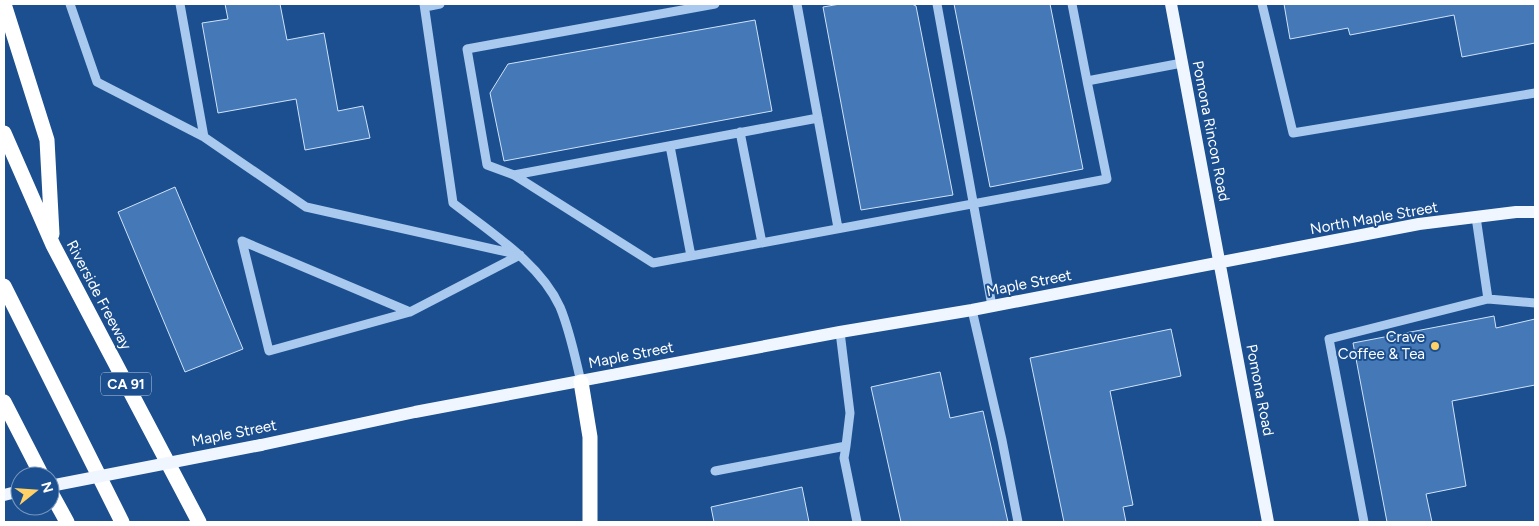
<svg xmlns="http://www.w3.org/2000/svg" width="1539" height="526" font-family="Figtree,sans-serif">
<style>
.building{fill:#4478b7;stroke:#cfe3fa}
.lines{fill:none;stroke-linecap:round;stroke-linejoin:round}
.minor{stroke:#a9c9ee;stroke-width:9}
.major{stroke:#f0f6ff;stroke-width:12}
.highway{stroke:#fff;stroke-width:15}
.major-bridge{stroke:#f0f6ff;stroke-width:12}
.poi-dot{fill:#ffd166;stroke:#1b4f8f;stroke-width:2}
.labels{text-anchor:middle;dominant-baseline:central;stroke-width:4;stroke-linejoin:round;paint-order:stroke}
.shield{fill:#1b4f8f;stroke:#bbcadd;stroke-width:1}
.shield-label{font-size:14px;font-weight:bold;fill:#fff}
.street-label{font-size:15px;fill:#fff;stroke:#1b4f8f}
.poi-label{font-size:15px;fill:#fff;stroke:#1b4f8f;text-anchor:end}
</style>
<rect width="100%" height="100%" fill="#1b4f8f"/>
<path class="building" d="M225,4H280L287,40L324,33L338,111L363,106L370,138L305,150L296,99L218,113L202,23L228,19Z
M840,4H912L916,6L953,195L861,210L823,7Z
M954,4H1050L1083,169L990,187Z
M1284,4H1535V43L1462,57L1454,15L1350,35L1348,28L1290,39Z
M755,20L772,111L504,161L490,93L508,64Z
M175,187L243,349L185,372L118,212Z
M1494,316L1496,328L1535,319V385L1452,401L1466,486L1426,494L1432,522H1387L1353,343Z
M1171,329L1181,376L1110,391L1133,505L1123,507L1126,522H1064L1030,358Z
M940,372L950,418L983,411L1008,522H901L871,387Z
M802,487L809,522H714L711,507Z"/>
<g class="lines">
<path class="minor" d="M70,4L97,82L204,137L306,207L520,255
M180,4L204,137
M424,4L453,203C490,232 540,263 560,307C570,331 575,357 581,382
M715,4L467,49L487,165L514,175L653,263L1107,179L1087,81L1182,63
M797,4L838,228
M937,4L992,306
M1072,4L1087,81
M1262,4L1293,133L1535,93
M425,7L440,4
M740,132L762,243
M670,146L691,256
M514,175L818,118
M1488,299L1535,303
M972,310L1002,440L1018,522
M410,312L242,241L269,351L410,312L520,255
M846,446L844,458L857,522
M715,471L846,446L850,413L840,332
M1364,522L1329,339L1488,299L1476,217"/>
<path class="major" d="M1171,4L1268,522
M261,445L415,412L840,332L972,310L1419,224L1516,212H1535
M4,495L20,491"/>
<path class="highway" d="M4,4L47,140L52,234
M4,133L53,245L199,522
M4,286L122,522
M581,382L590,437V522
M4,402L42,476
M50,491L67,522"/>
<path class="major-bridge" d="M50,486L261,445"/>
</g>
<circle class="poi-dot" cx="1435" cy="346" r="5"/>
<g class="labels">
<rect class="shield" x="101" y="372.5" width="50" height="23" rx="4"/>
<g class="shield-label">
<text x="126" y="384">CA 91</text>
</g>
<g class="street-label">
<text transform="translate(1211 131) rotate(79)">Pomona Rincon Road</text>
<text transform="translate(1374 218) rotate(-10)">North Maple Street</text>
<text transform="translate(1029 283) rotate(-11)">Maple Street</text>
<text transform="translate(99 295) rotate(62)">Riverside Freeway</text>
<text transform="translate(631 355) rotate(-11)">Maple Street</text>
<text transform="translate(1260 390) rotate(79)">Pomona Road</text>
<text transform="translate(234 433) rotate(-11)">Maple Street</text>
</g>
<g class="poi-label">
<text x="1425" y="337">Crave<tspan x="1425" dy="17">Coffee &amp; Tea</tspan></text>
</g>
</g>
<rect width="1539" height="526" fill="none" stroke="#ffffff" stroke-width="10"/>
<g transform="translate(35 491) rotate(73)"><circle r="24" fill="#1b4f8f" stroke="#7695bc"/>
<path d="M0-4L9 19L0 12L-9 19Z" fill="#ffd166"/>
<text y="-8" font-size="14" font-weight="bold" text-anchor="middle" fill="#ffffff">N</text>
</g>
</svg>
